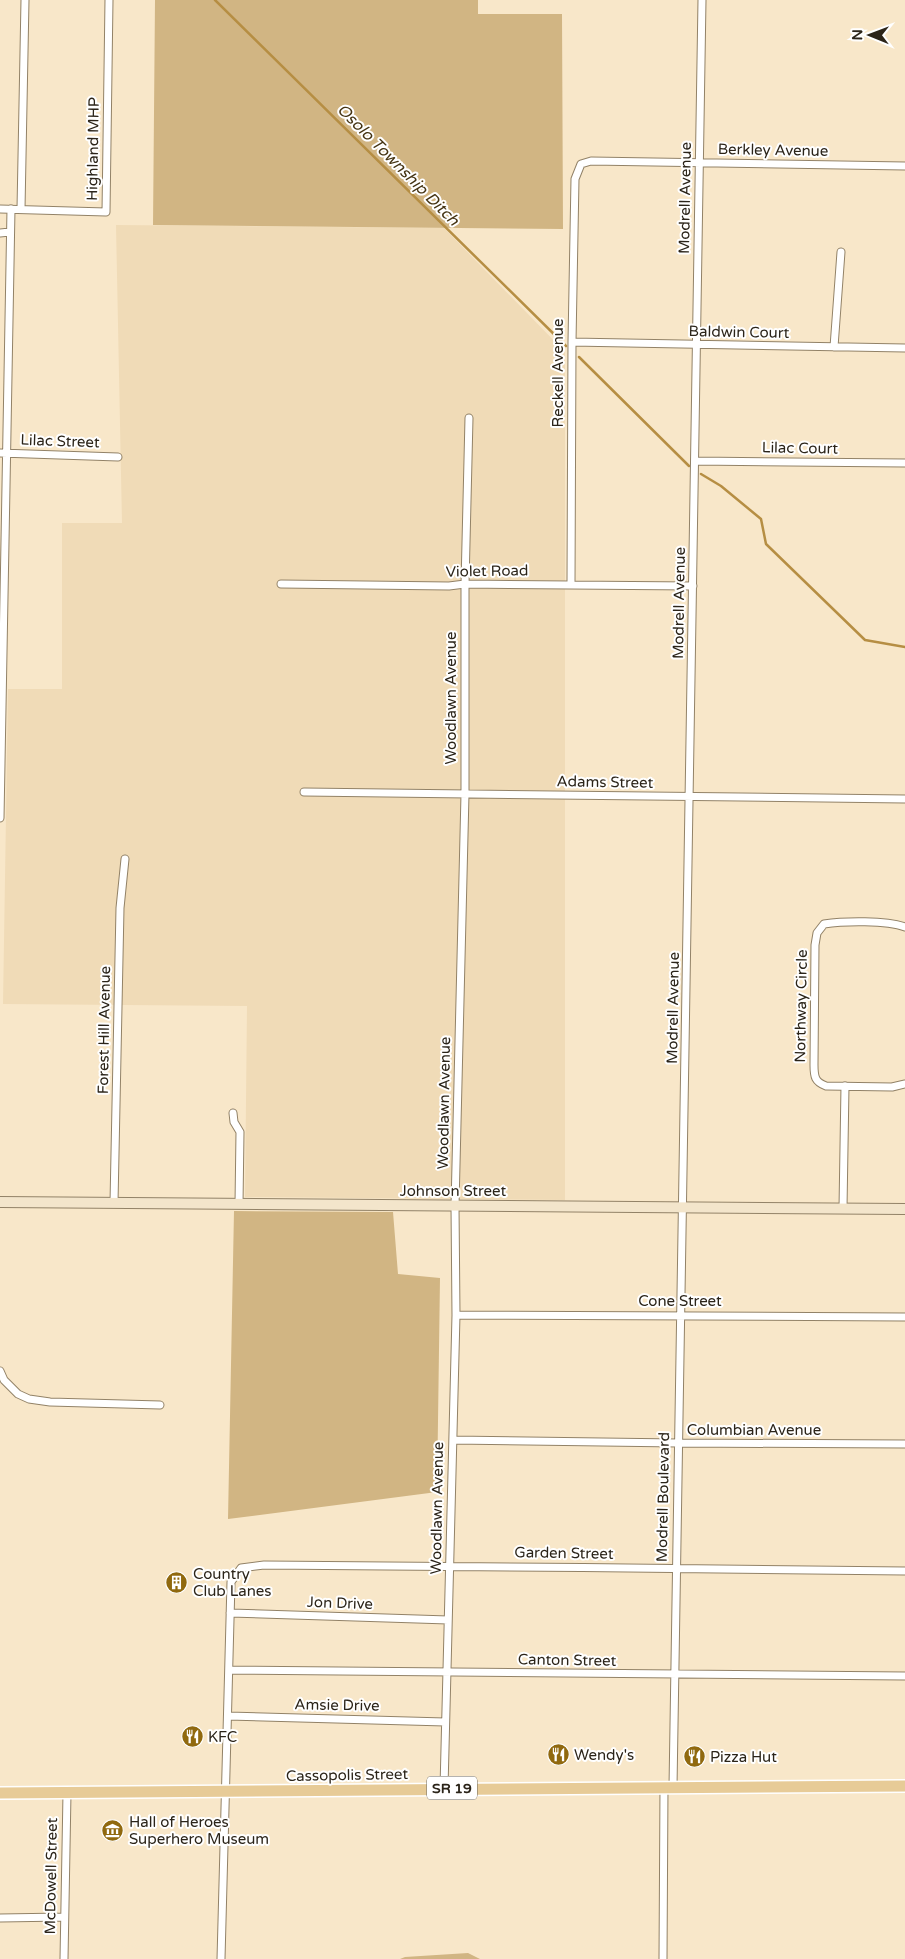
<svg xmlns="http://www.w3.org/2000/svg" width="905" height="1959" font-family="'Varela Round',sans-serif">
<style>
.built{fill:#f0dbb7}
.green{fill:#d1b583}
.lines{fill:none;stroke-linecap:round;stroke-linejoin:round}
.stream{stroke:#b68e43;stroke-width:2.5}
.street-casing{stroke:#928267;stroke-width:9}
.secondary-casing{stroke:#928267;stroke-width:12}
.primary-casing{stroke:#fff;stroke-width:14}
.street{stroke:#fff;stroke-width:7}
.secondary{stroke:#f3e5cb;stroke-width:10}
.primary{stroke:#e7cb97;stroke-width:11}
.labels{text-anchor:middle;dominant-baseline:central;stroke-width:4;stroke-linejoin:round;paint-order:stroke}
.shield{fill:#fff;stroke:#6b665e;stroke-width:1}
.shield-label{font-size:14px;font-weight:bold;fill:#2b2419}
.street-label{font-size:15px;fill:#2b2419;stroke:#fff}
.poi-label{font-size:15px;fill:#2b2419;stroke:#fff;text-anchor:start}
.water-label{font-size:16px;font-style:italic;fill:#453413;stroke:#fff}
</style>
<rect width="100%" height="100%" fill="#f8e7c9"/>
<path class="built" d="M116,225L444,228L565,352V1200L245,1197L247,1006L3,1004L8,689H62V523H122Z"/>
<path class="green" d="M155,0H478V14H562L563,229L153,225Z
M234,1211L393,1212L398,1274L440,1278L437,1492L228,1519Z
M468,1953L480,1959H400L405,1957Z"/>
<g class="lines">
<path class="stream" d="M215,0L566,346
M579,357L689,466
M701,474L721,486L761,519L766,544L865,640L905,647"/>
<defs>
<path id="street" d="M0,209L106,212L109,0
M21,209L25,0
M0,233L10,232
M572,342L905,348
M834,347L841,252
M0,453L118,457
M695,461L905,463
M281,584L449,586L465,584L693,586
M571,584L572,342L575,179L581,164L591,161L905,166
M304,792L905,799
M0,818L11,209
M905,927C887,920 843,921 824,924L817,933L815,945L814,1065C814,1077 815,1082 826,1086L892,1087L905,1084
M233,1113L234,1122L240,1132L239,1204
M114,1203L120,908L125,859
M843,1208L845,1086
M456,1315L905,1317
M0,1371L4,1380L18,1394L29,1399L50,1402L160,1405
M453,1440L678,1443L905,1444
M230,1613L448,1620
M229,1670L905,1676
M228,1716L445,1722
M673,1787L702,0
M444,1788L456,1315L455,1206L465,794V584L469,418
M0,1918L64,1917
M64,1959L67,1793
M221,1959L231,1582L241,1568L264,1565C478,1565 691,1570 905,1571
M663,1959L664,1787"/>
<path id="secondary" d="M0,1202L905,1209"/>
<path id="primary" d="M0,1793L905,1786"/>
</defs>
<use href="#street" class="street-casing"/>
<use href="#secondary" class="secondary-casing"/>
<use href="#primary" class="primary-casing"/>
<use href="#street" class="street"/>
<use href="#secondary" class="secondary"/>
<use href="#primary" class="primary"/>
</g>
<defs>
<symbol id="building-disc" viewBox="-11 -11 22 22"><circle r="9.5" fill="#90690f" stroke="#fff"/><path d="M-4-6H4V6H1V3H-1V6H-4ZM-2.5-4.3h1.7v1.8h-1.7ZM.8-4.3h1.7v1.8H.8ZM-2.5-1h1.7V.8h-1.7ZM.8-1h1.7V.8H.8Z" fill="#fff"/></symbol>
<symbol id="restaurant-disc" viewBox="-11 -11 22 22"><circle r="9.5" fill="#90690f" stroke="#fff"/><path d="M-5-6h1v4h1v-4h1v4h1v-4h1v5L-1.5 .5V6h-2V.5L-5-1ZM5-6V6H3V1.5H1.5Q1.5-4 5-6Z" fill="#fff"/></symbol>
<symbol id="museum-disc" viewBox="-11 -11 22 22"><circle r="9.5" fill="#90690f" stroke="#fff"/><path d="M0-6L6-3V-2H-6V-3ZM-5-1h2V3h-2ZM-1-1h2V3h-2ZM3-1h2V3H3ZM-6 4H6V6H-6Z" fill="#fff"/></symbol>
</defs>
<g fill-rule="evenodd">
<use href="#building-disc" x="164" y="1570" width="25" height="25"/>
<use href="#restaurant-disc" x="180" y="1724" width="25" height="25"/>
<use href="#restaurant-disc" x="546" y="1742" width="25" height="25"/>
<use href="#restaurant-disc" x="682" y="1744" width="25" height="25"/>
<use href="#museum-disc" x="100" y="1818" width="25" height="25"/>
</g>
<g class="labels">
<rect class="shield" x="427" y="1776.5" width="50" height="23" rx="4"/>
<g class="shield-label">
<text x="452" y="1788">SR 19</text>
</g>
<g class="street-label">
<text transform="translate(93 149) rotate(-89)">Highland MHP</text>
<text transform="translate(773 150) rotate(1)">Berkley Avenue</text>
<text transform="translate(685 198) rotate(-89)">Modrell Avenue</text>
<text transform="translate(739 332) rotate(1)">Baldwin Court</text>
<text transform="translate(558 373) rotate(-90)">Reckell Avenue</text>
<text transform="translate(60 441) rotate(2)">Lilac Street</text>
<text transform="translate(800 448) rotate(1)">Lilac Court</text>
<text transform="translate(487 571) rotate(-1)">Violet Road</text>
<text transform="translate(679 603) rotate(-89)">Modrell Avenue</text>
<text transform="translate(451 698) rotate(-90)">Woodlawn Avenue</text>
<text transform="translate(605 782) rotate(1)">Adams Street</text>
<text transform="translate(801 1006) rotate(-89)">Northway Circle</text>
<text transform="translate(673 1008) rotate(-89)">Modrell Avenue</text>
<text transform="translate(104 1030) rotate(-89)">Forest Hill Avenue</text>
<text transform="translate(444 1103) rotate(-89)">Woodlawn Avenue</text>
<text x="453" y="1191">Johnson Street</text>
<text x="680" y="1301">Cone Street</text>
<text x="754" y="1430">Columbian Avenue</text>
<text transform="translate(663 1497) rotate(-89)">Modrell Boulevard</text>
<text transform="translate(437 1508) rotate(-89)">Woodlawn Avenue</text>
<text transform="translate(564 1553) rotate(1)">Garden Street</text>
<text transform="translate(340 1603) rotate(2)">Jon Drive</text>
<text transform="translate(567 1660) rotate(1)">Canton Street</text>
<text transform="translate(337 1705) rotate(1)">Amsie Drive</text>
<text transform="translate(347 1775) rotate(-1)">Cassopolis Street</text>
<text transform="translate(51 1876) rotate(-89)">McDowell Street</text>
</g>
<g class="poi-label">
<text x="193" y="1574">Country<tspan x="193" dy="17">Club Lanes</tspan></text>
<text x="208" y="1737">KFC</text>
<text x="574" y="1755">Wendy's</text>
<text x="710" y="1757">Pizza Hut</text>
<text x="129" y="1822">Hall of Heroes<tspan x="129" dy="17">Superhero Museum</tspan></text>
</g>
<g class="water-label">
<text transform="translate(398 165) rotate(45)">Osolo Township Ditch</text>
</g>
</g>
<g transform="translate(870 35) rotate(271)" stroke="#ffffff" stroke-width="4" paint-order="stroke">
<path d="M0-4L9 19L0 12L-9 19Z" fill="#2b2419"/>
<text y="-8" font-size="14" font-weight="bold" text-anchor="middle" fill="#2b2419">N</text>
</g>
</svg>
